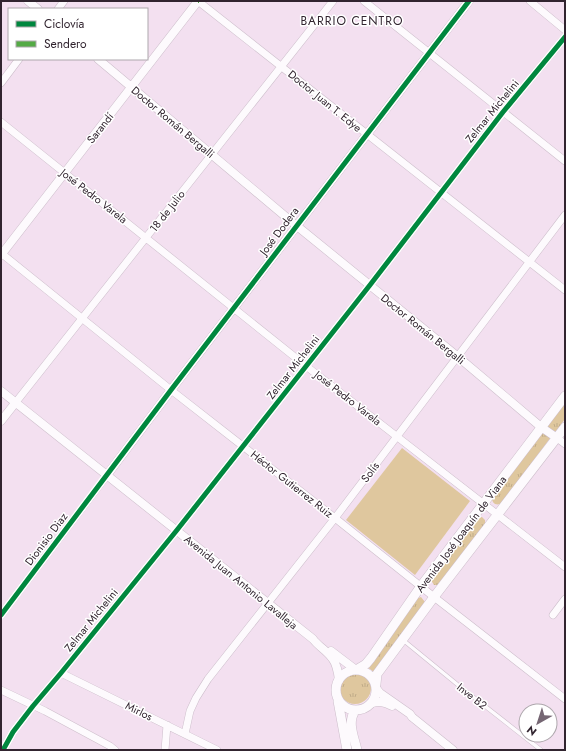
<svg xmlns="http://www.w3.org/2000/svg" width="566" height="751" font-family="Jost,sans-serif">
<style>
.grass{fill:url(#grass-tufts)}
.park{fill:#dfc79e}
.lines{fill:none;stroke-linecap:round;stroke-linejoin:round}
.service-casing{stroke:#cdbecb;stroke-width:4.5}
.minor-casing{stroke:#cdbecb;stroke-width:8}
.tertiary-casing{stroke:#cdbecb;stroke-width:9}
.secondary-casing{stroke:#cdbecb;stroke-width:10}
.service{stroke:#fdfafd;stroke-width:3.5}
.minor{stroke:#fdfafd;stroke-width:7}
.tertiary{stroke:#fdfafd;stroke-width:8}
.secondary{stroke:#fdfafd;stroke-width:9}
.quiet{stroke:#54aa45;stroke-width:4;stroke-dasharray:8 4;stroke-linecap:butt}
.cycleway-casing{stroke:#fff;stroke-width:8}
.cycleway{stroke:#00873e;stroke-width:5}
.labels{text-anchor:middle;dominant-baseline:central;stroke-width:3;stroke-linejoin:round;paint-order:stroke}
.street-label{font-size:11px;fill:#31242f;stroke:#fff}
.neighbourhood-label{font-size:12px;letter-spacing:1px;fill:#31242f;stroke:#fff}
</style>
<defs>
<pattern id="grass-tufts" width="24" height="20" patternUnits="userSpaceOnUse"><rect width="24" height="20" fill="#dfc79e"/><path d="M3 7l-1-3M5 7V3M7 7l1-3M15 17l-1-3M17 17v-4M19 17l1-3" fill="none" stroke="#c0ab88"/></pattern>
</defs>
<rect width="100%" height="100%" fill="#f3e0f0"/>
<path class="grass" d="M565,402V419L556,431L554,432L546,426Z
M542,432L551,437L502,503C497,506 492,504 492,498Z
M482,517L485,520V525L438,585H434L431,580L477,518Z
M421,597L425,602L374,672L367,667L418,598Z
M339 688a16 16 0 1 1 32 0a16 16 0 1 1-32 0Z"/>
<path class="park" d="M402,448L470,501L415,575L346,520Z"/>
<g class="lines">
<defs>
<path id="service" d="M403,640L458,685L541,750"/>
<path id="minor" d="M198,1L565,290
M364,1L565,161
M530,1L565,30
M58,9L64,1
M1,83L19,59
M1,122L306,366L565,567
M1,253L171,390L335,518L434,597L565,699
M16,402L333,1
M557,438L565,444
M1,615L107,475
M553,615L565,599
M61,673L217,750
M1,690L45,711L110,746L115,750
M185,734L190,711L196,698L208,679L335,518L565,215
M3,750L13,732L33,706L61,673L177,530L370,285L503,112L565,37
M165,750L167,725"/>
<path id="tertiary" d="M28,1L38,9
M98,59L292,222L457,356L541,427L557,438
M1,255L198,1
M1,391L313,639C318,646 326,650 332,658C337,664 338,672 339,680
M1,421L16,402
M107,475L171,390L469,1
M331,651L356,670
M376,688L380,693L410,714L412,717L453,750
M372,703C380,701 384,702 392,706"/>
<path id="secondary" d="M336 690a20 20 0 1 1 40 0a20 20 0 1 1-40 0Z
M356,670L366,664L371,658L421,586L565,396
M376,684L377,674L434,597L565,427
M338,701L347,750
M355,711C347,722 354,737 357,750"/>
</defs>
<use href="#service" class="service-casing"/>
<use href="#minor" class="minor-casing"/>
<use href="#tertiary" class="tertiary-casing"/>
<use href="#secondary" class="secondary-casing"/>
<use href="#service" class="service"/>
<use href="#minor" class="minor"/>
<use href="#tertiary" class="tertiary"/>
<use href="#secondary" class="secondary"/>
<path class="quiet" d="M198,1H199"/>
<defs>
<path id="cycleway" d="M1,615L171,390L469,1
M3,750L13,732L33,706L61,673L177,530L370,285L503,112L565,37"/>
</defs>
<use href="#cycleway" class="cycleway-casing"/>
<use href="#cycleway" class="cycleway"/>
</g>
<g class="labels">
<g class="street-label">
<text transform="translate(325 101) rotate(39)">Doctor Juan T. Edye</text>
<text transform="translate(492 111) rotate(-51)">Zelmar Michelini</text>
<text transform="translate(173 122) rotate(40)">Doctor Román Bergalli</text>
<text transform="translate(100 128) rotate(-52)">Sarandí</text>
<text transform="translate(94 196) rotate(38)">José Pedro Varela</text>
<text transform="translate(167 211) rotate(-52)">18 de Julio</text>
<text transform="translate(279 231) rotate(-53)">José Dodera</text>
<text transform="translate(423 329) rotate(39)">Doctor Román Bergalli</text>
<text transform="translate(293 367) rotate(-52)">Zelmar Michelini</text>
<text transform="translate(348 398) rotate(38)">José Pedro Varela</text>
<text transform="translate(370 472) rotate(-53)">Solís</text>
<text transform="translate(292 484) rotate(38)">Héctor Gutierrez Ruiz</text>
<text transform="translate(461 534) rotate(-53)">Avenida José Joaquín de Viana</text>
<text transform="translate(46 539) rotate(-53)">Dionisio Diaz</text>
<text transform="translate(241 582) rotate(39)">Avenida Juan Antonio Lavalleja</text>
<text transform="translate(91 620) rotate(-51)">Zelmar Michelini</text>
<text transform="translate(472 696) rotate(38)">Inve B2</text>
<text transform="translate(139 711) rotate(26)">Mirlos</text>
</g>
<g class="neighbourhood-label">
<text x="352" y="21">BARRIO CENTRO</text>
</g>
</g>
<rect width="566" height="751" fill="none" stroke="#31242f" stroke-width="4"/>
<rect x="8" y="8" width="140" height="52" fill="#ffffff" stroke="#ada7ac"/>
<rect x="16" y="21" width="20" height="6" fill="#00873e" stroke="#ada7ac"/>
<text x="44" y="28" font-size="12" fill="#31242f">Ciclovía</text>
<rect x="16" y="41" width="20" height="6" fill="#54aa45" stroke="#ada7ac"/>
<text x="44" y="48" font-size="12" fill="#31242f">Sendero</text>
<g transform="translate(538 723) rotate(219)"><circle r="19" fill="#ffffff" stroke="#ada7ac"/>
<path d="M0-3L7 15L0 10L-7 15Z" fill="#756673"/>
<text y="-6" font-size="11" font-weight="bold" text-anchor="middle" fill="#31242f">N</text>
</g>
</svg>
